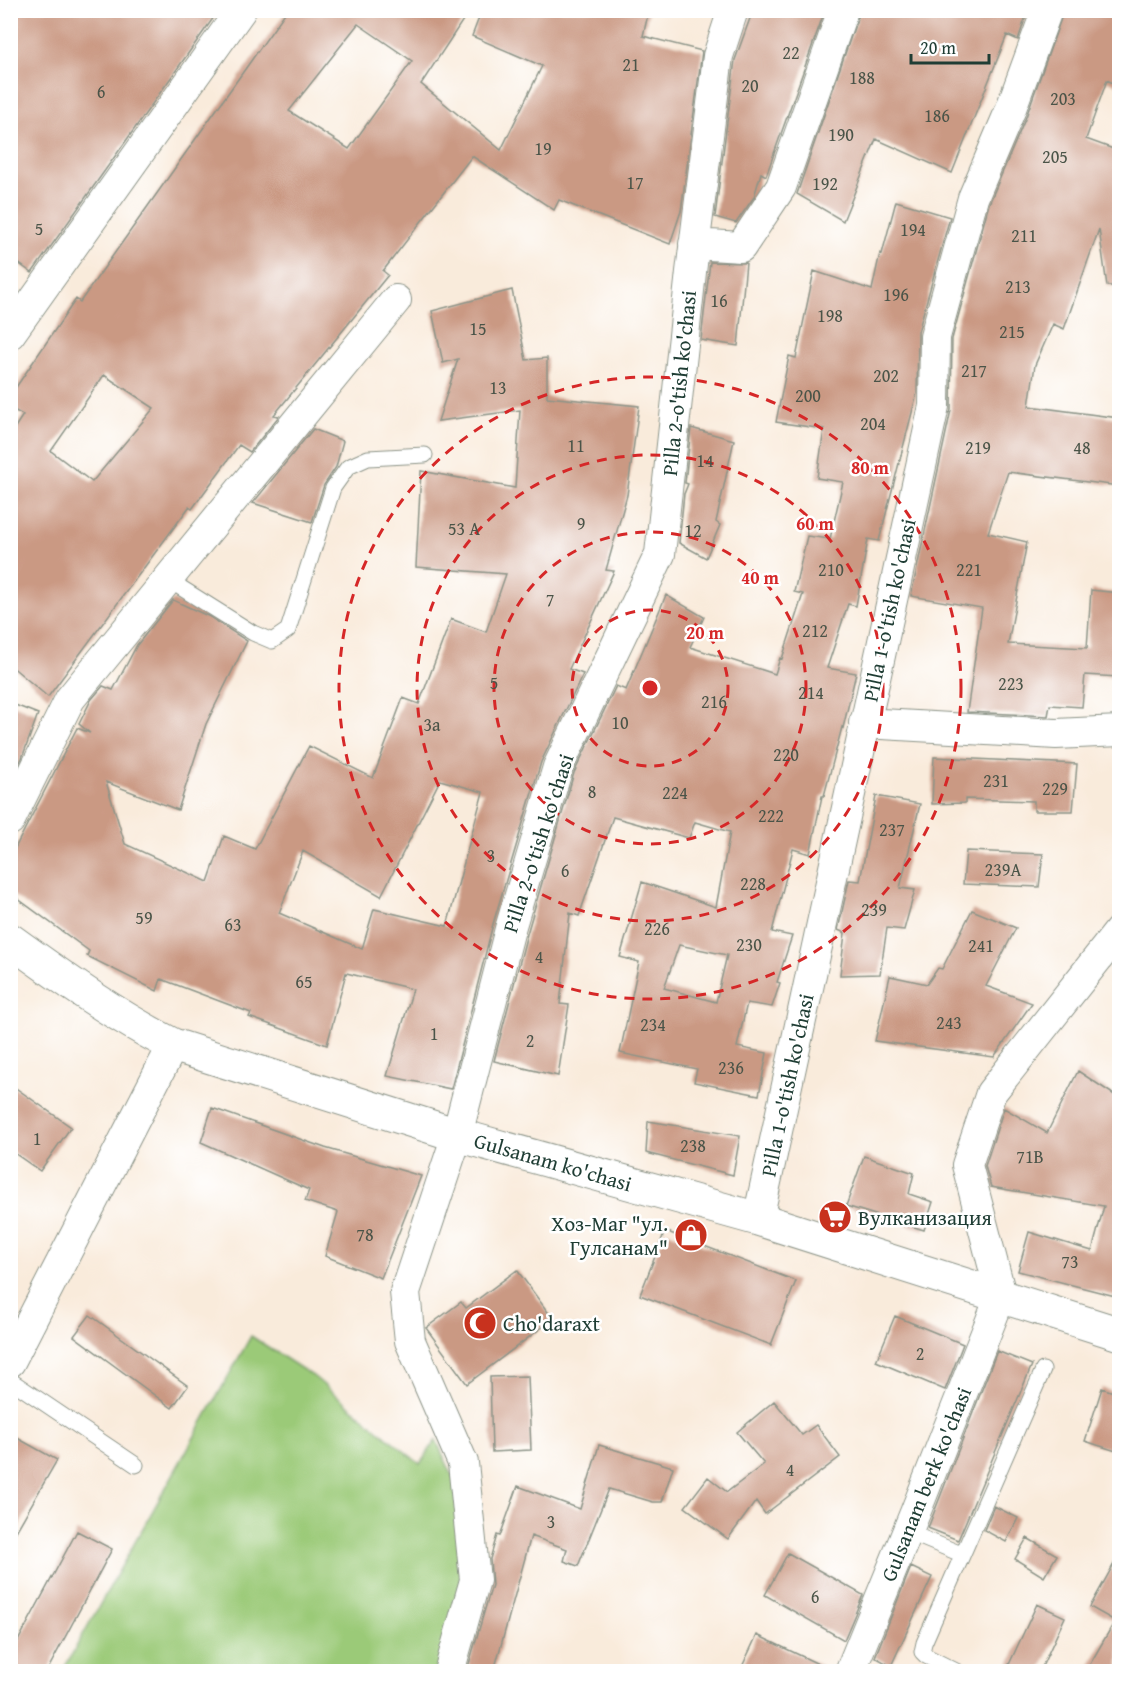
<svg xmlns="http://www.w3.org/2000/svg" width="1130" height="1682" font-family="'Gentium Book Plus',serif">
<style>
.green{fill:#9bca78;stroke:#5d8456;stroke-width:1.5}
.building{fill:#ca9983;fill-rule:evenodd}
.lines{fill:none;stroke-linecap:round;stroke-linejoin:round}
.lane-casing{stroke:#8c9488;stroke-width:17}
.street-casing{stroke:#8c9488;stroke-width:32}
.secondary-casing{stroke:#8c9488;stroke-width:35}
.lane{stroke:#fff;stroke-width:15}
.street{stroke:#fff;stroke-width:30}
.secondary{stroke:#fff;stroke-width:33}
.ring{fill:none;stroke:#d62828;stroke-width:3;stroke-dasharray:10 8}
.labels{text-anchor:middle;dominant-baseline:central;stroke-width:5;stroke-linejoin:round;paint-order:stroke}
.number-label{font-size:18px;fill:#4a5448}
.street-label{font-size:21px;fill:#1f3d34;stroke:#fff}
.poi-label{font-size:21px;fill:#1f3d34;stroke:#fff;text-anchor:start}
.centre{fill:#d62828;stroke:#fff;stroke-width:3}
.ring-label{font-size:18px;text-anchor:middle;font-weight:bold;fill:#d62828;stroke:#fff;stroke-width:5;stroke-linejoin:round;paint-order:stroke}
</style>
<rect width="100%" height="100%" fill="#fff"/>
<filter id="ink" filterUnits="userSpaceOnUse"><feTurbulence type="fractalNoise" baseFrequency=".0167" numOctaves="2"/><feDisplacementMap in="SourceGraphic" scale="12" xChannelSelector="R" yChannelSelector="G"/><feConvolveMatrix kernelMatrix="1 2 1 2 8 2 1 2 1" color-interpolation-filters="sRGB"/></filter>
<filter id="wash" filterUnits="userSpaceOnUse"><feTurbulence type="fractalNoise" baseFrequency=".008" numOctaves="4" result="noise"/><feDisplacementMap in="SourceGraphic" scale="24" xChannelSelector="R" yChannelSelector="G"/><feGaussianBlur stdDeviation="1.35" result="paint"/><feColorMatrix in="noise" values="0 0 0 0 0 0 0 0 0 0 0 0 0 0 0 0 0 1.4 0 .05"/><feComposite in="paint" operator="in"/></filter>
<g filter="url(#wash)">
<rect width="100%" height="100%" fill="#f9ebdb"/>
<path class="green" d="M251,1336L313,1376L420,1464L436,1440L461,1494L464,1582L436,1671L62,1672Z"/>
<g id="blocks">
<path class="building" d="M10,10H219L32,273L10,257Z
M287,10H447L463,20L421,84L501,150L542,66L472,36L482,10H649L643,36L702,51L681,211L670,244L559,200L554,210L472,156L383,271L388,275L274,415L279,416L250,452L239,445L192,509L189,507L48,697L10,665V435L23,415L10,408V396L76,299L80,302ZM358,24L412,61L349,149L289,111ZM104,375L154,408L92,482L51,451Z
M753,10H825L766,176L761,173L754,197L736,223L715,217L735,60Z
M860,10H1028L1018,40L1007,35L952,173L876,139L843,221L797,194Z
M1064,10H1110L1119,15V86L1107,80L1086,139L1119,151V286H1107L1099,229L1064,329L1053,324L1035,365L1029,406L1119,418V486L1008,472L988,533L1027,542L1008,644L1087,648L1091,590L1119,593V677L1085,675L1082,707L1050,705L1048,716L967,712L982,608L911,596L951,410L952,339L989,204L1026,117Z
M896,201L950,217L918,332L917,393L879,541L868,539L856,606L848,604L827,668L856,673L843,728L842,727L824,796H822L810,854L793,849L772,932L792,936L777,982L780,983L772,1007L747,1003L737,1047L767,1053L759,1095L694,1082L697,1069L620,1053L639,962L620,957L642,882L716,907L730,832L695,822L689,838L613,817L579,916L570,913L560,1004L569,1005L558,1076L494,1061L527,934L574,773L616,686L626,690L666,595L704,617L690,647L775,674L780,658L782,659L803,594L794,592L807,536L830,539L843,482L817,478L824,429L776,422L789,356L796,358L814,271L872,290L880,253L882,254ZM679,945L727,955L716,1002L664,988Z
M710,262L746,263L738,346L701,340Z
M512,290L526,360L547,358V397L639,406L627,495L606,570L614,571L569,669L583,674L541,762L493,924L451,1089L387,1076L413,989L346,973L327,1045L249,1017L251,1013L161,979L157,991L87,956L89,951L10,893V858L77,728L90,733L79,724L91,700L103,686L113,690L137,645L173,600L210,617L247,641L206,724L178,810L106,782L125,844L208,882L224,836L255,849L309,746L373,778L403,698L419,704L451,619L486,632L506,574L416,567L421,471L515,488L520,410L438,421L458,359L443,363L432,311ZM440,780L483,792L447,926L374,909L362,949L279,913L303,851L381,896Z
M691,428L734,440L716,522L720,525L706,558L679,543L684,494L688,484L685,483Z
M313,429L343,441L336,467L324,485L312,522L253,503Z
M10,703L38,714L22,758L10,780Z
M934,757L1077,764L1073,811H1034V801L965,799V803L932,804Z
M876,796L920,804L900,888L915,890L904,930L887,928L880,974L840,975L845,933L838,930L849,880L860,881Z
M966,851L1043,854L1039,887L963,884Z
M972,910L1016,928L986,986L1032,1003L994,1057L875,1041L890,976L927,984L938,968L942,969Z
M1078,1071L1119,1098V1297L1018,1271L1029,1232L1092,1251L1104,1206L991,1187L985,1166L1004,1108L1047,1133Z
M10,1084L71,1127L40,1171L10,1150Z
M212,1108L325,1148L421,1176L381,1278L325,1256L338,1212L305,1201L309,1190L201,1142Z
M648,1121L740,1136L733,1175L646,1153Z
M864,1156L914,1173L909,1194L933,1202L924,1230L846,1206Z
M665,1231L796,1281L771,1345L640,1295Z
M517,1270L553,1319L467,1384L426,1328L461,1302L466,1308Z
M90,1315L188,1386L172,1408L74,1336Z
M895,1316L963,1344L945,1390L876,1361Z
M997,1351L1032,1365L958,1540L928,1528Z
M528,1376L531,1450L492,1452L490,1377Z
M1102,1388L1119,1394V1452L1085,1441Z
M774,1401L802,1435L816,1425L840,1457L765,1514L756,1501L728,1539L685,1507L708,1477L727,1492L764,1464L737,1432Z
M10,1434L57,1460L10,1542Z
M599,1445L673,1467L662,1502H653L609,1489L578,1566L564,1561L567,1549L531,1536L494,1671H467L492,1585L490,1559L497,1535L500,1536L518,1486L580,1509Z
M994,1506L1018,1518L1006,1542L984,1530Z
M77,1531L112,1549L47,1671H10V1656Z
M1027,1538L1057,1555L1044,1577L1015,1559Z
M788,1553L863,1595L844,1640L765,1595Z
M1119,1555V1671H1086L1115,1621L1090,1607Z
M911,1567L932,1577L891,1666L875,1657Z
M1037,1604L1065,1617L1040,1671H1006Z
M757,1635L833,1671H740Z"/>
</g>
</g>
<g filter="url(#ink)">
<use href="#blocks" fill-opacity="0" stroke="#8c9488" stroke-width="1.5"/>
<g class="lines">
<defs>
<path id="lane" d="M167,579L253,633L272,641L288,630L333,488L348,467L368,458L425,455
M10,1380L136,1465
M908,1532L961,1554
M958,1672L926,1656L922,1652L924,1643L1043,1370"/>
<path id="street" d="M694,244L741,247L781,187L843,10
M10,334L241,10
M864,723L1056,734L1120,731
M10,820L70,699L396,300
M758,1219L934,406L935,337L973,198L1010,111L1047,10
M10,1362L173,1045
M449,1672L475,1580L463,1463L410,1341L405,1292L457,1135L510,929L558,767L660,554L691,272L718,56L733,10
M850,1672L915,1513L1001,1295L967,1165L991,1093L1120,930"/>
<path id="secondary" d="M10,940C64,979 114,1015 173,1045L457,1135L758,1219L1120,1334"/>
</defs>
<use href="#lane" class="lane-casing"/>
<use href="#street" class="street-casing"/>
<use href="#secondary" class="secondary-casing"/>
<use href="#lane" class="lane"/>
<use href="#street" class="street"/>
<use href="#secondary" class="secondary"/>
</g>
</g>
<g class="ring">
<circle cx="650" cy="688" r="78"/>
<circle cx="650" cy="688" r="156"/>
<circle cx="650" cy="688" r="233"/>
<circle cx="650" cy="688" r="311"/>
</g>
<defs>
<symbol id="supermarket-disc" viewBox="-11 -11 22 22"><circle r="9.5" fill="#c8321e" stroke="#fff"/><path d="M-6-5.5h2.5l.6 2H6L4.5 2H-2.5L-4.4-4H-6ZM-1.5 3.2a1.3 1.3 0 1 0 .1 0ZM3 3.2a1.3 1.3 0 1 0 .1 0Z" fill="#fff"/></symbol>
<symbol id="shop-disc" viewBox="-11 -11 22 22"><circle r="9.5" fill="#c8321e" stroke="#fff"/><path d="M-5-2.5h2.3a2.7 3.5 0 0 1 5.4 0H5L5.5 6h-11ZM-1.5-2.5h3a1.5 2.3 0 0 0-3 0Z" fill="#fff"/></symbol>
<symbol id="mosque-disc" viewBox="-11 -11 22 22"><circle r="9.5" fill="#c8321e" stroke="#fff"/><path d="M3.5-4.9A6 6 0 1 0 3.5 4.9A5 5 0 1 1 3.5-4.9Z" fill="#fff"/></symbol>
</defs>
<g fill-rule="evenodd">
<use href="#supermarket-disc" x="816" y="1198" width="38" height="38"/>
<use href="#shop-disc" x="672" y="1216" width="38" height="38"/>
<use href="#mosque-disc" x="461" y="1304" width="38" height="38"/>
</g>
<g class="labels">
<g class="number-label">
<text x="791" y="52">22</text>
<text x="631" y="64">21</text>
<text x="862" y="77">188</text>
<text x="750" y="85">20</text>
<text x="101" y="91">6</text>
<text x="1063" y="98">203</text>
<text x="937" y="115">186</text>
<text x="841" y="134">190</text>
<text x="543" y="148">19</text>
<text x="1055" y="156">205</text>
<text x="635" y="182">17</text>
<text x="825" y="183">192</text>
<text x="39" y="228">5</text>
<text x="913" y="229">194</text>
<text x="1024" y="235">211</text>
<text x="1018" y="286">213</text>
<text x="896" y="294">196</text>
<text x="719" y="300">16</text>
<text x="830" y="315">198</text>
<text x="478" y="328">15</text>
<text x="1012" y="331">215</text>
<text x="974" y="370">217</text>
<text x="886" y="375">202</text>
<text x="498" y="387">13</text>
<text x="808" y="395">200</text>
<text x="873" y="423">204</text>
<text x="576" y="445">11</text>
<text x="978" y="447">219</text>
<text x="1082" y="447">48</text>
<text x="705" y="460">14</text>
<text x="581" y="523">9</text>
<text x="464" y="528">53 А</text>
<text x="693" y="530">12</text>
<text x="831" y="569">210</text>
<text x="969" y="569">221</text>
<text x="550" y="599">7</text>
<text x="815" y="630">212</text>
<text x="494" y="682">5</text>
<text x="1011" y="683">223</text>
<text x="811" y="692">214</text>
<text x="714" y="701">216</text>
<text x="620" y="722">10</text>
<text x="432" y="724">3a</text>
<text x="786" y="754">220</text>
<text x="996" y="780">231</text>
<text x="1055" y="788">229</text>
<text x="592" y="791">8</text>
<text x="675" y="792">224</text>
<text x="771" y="815">222</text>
<text x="892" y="829">237</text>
<text x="491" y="855">3</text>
<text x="1003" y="869">239A</text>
<text x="565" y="870">6</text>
<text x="753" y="883">228</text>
<text x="874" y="909">239</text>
<text x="144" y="917">59</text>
<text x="233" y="924">63</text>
<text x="657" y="928">226</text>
<text x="749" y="944">230</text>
<text x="981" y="945">241</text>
<text x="539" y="956">4</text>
<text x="304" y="981">65</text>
<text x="949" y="1022">243</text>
<text x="653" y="1024">234</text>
<text x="434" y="1033">1</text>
<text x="530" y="1040">2</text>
<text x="731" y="1067">236</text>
<text x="37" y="1138">1</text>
<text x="693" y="1145">238</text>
<text x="1030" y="1156">71B</text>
<text x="365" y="1234">78</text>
<text x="1070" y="1261">73</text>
<text x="920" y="1353">2</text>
<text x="790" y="1469">4</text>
<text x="551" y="1521">3</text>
<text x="815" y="1596">6</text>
</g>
<g class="street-label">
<text transform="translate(679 383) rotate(-84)">Pilla 2-o'tish ko'chasi</text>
<text transform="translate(889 610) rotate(-78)">Pilla 1-o'tish ko'chasi</text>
<text transform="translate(538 843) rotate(-72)">Pilla 2-o'tish ko'chasi</text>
<text transform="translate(787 1085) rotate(-78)">Pilla 1-o'tish ko'chasi</text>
<text transform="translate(553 1162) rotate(16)">Gulsanam ko'chasi</text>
<text transform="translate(926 1484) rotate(-68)">Gulsanam berk ko'chasi</text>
</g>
<g class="poi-label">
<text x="858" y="1217">Вулканизация</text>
<text x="668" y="1223" text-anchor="end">Хоз-Маг "ул.<tspan x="668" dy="24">Гулсанам"</tspan></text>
<text x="503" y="1323">Cho'daraxt</text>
</g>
</g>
<circle cx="650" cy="688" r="9" class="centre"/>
<g class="ring-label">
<text x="870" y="474">80 m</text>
<text x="815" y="530">60 m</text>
<text x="760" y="584">40 m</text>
<text x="705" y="639">20 m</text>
</g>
<rect width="1130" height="1682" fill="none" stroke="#fff" stroke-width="36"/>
<path d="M911 54v9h78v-9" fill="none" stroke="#1f3d34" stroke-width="3"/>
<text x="920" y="54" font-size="18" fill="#1f3d34" stroke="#ffffff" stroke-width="4.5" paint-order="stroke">20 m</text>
</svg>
